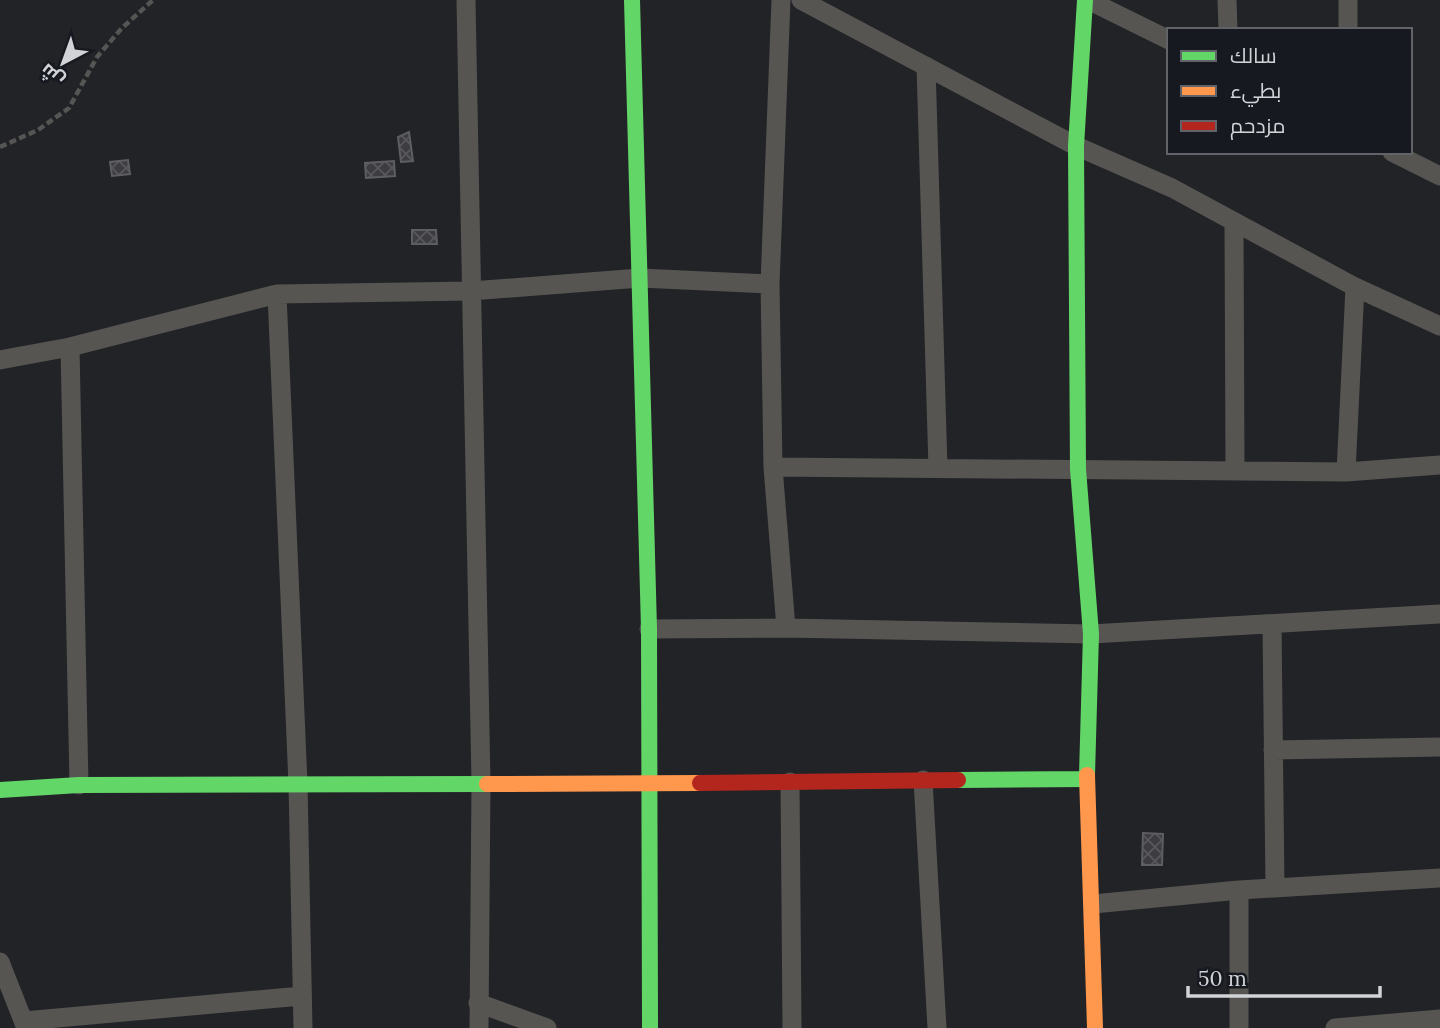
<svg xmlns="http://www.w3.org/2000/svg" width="1440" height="1028" font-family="Lora,Cairo,serif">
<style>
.building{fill:url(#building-cross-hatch);stroke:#5d5e61;stroke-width:2}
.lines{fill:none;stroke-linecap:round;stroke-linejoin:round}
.path{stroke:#555554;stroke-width:4.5;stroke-dasharray:7 3.5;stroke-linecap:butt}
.street{stroke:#565552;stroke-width:19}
.fast{stroke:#63d668;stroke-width:16}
.slow{stroke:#ff974d;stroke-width:16}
.jam{stroke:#b3261e;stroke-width:16}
</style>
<defs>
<pattern id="building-cross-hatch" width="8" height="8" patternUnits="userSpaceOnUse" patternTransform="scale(1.75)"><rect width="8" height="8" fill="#3d3d41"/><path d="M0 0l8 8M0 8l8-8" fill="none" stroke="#58585c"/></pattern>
</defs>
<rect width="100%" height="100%" fill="#222327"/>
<path class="building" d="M409,132L413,161L401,162L398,137Z
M128,160L130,174L112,176L110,162Z
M394,161L395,176L366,178L365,163Z
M412,230H436L437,244H412Z
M1143,833L1163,834L1162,865H1142Z"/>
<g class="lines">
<path class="path" d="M0,147L38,130L69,108L97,57L122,28L153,0"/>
<path class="street" d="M466,0L481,783L479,1028
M781,0L770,284L773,467L786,628
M801,0L1076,146L1172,188L1355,287L1440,326
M1088,0L1169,40
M1227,0L1228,30
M1348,0V30
M926,66L938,468
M1392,152L1440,176
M1234,222L1235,471
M277,294L298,784L303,1028
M70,347L79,785
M0,360L70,347L277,294L471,291L640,278L770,284
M773,467L1346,472L1440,465
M1346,472L1355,287
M1272,624L1275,888
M649,629L786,628L1091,634L1440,614
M1273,750L1440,747
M923,780L937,1028
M790,782L792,1028
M1093,904L1239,890L1440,878
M0,962L26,1028
M478,1003L547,1028
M24,1021L302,996
M1239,1028V890
M1335,1028L1440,1019"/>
<path class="fast" d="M632,0L649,629L650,1028
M1085,0L1076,146L1078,469L1091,634L1087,775
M958,780L1087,779
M0,790L79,785L487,784"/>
<path class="slow" d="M1087,775L1095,1028
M487,784L700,783"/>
<path class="jam" d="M700,783L958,780"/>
</g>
<rect x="1167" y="28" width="245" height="126" fill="#171920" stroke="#616369" stroke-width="2"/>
<rect x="1181" y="51" width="35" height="10" fill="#63d668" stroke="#616369" stroke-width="2"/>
<text x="1230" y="63" font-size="21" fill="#d1d3d7">سالك</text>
<rect x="1181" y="86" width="35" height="10" fill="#ff974d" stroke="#616369" stroke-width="2"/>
<text x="1230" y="98" font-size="21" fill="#d1d3d7">بطيء</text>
<rect x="1181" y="121" width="35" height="10" fill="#b3261e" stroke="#616369" stroke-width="2"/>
<text x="1230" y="133" font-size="21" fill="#d1d3d7">مزدحم</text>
<g transform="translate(63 63) rotate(221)" stroke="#171920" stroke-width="5" paint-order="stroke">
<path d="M0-5L12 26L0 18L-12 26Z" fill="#d1d3d7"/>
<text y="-10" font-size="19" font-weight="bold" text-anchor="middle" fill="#d1d3d7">ش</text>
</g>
<path d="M1188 986v10h192v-10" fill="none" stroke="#d1d3d7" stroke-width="3.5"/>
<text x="1198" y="986" font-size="21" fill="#d1d3d7" stroke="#171920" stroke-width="5" paint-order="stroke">50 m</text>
</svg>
